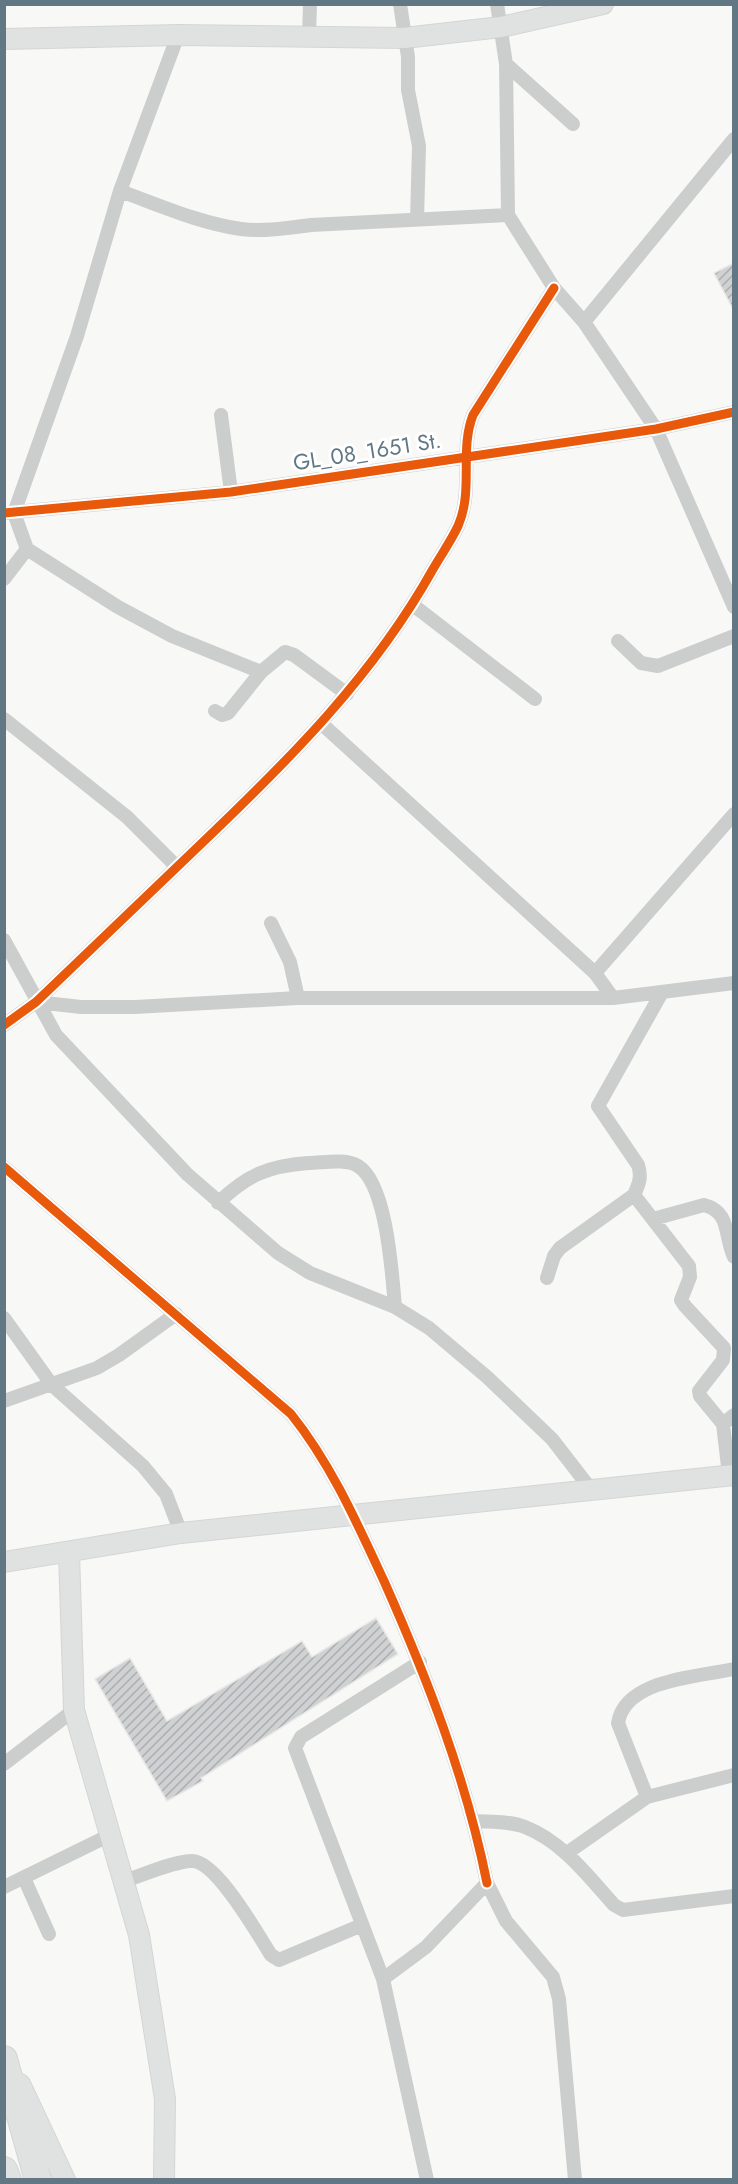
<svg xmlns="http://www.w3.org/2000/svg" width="738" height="2184" font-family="Jost,sans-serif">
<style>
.building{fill:url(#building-hatch);stroke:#e8e8e6;stroke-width:1.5}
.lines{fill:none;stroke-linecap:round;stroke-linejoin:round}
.secondary-casing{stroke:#d4d6d6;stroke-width:22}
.highway-casing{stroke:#d4d5d5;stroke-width:28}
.street{stroke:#cccece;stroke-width:14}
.secondary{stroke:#e0e1e1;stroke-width:20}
.highway{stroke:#e0e1e1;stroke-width:26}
.cycleway-casing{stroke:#fff;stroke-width:13}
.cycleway{stroke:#e8590c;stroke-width:9}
.labels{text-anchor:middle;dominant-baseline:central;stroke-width:6;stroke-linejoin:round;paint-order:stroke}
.street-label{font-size:22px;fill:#617783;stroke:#fff}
</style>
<defs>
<pattern id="building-hatch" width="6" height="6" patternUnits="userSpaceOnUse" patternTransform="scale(1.5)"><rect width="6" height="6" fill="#cfd1d2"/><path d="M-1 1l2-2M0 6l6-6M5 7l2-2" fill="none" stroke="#abaeb0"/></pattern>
</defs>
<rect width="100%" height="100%" fill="#f8f8f7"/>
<path class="building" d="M734,263V311L714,273Z
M376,1618L398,1654L201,1778L203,1781L167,1801L95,1679L130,1658L167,1721L302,1641L312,1657Z"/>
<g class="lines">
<defs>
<path id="secondary" d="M4,39L178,35L404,38L501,27L603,4
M69,1553L74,1710L139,1935L165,2099L164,2180
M4,1562L181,1533L734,1475
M20,2084L65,2180"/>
<path id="highway" d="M4,2059L38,2180
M4,2170L8,2180"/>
</defs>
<use href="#secondary" class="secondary-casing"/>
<use href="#highway" class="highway-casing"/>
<path class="street" d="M400,4L408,57V90L419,146L417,220
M497,4L506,64L508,215L554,288L584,322L656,429L734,607
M309,37L310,4
M506,64L573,124
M120,191C159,205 199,223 241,229C264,232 288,228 311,225L508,215
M584,322L734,139
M221,415L231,492
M4,513L231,492L656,429L734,412
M27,549L118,607L172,636L261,672L285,652L294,655L347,694
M4,579L27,549L14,513L77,336L120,191L178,35
M413,605L535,699
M618,641L641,663L658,666L734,636
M215,711L222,715L228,713L261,672
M4,719L127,817L177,867
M322,724L595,973L613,998
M271,923L290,962L298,998
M4,940L56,1035L187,1174L278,1253L310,1273L395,1307L429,1328L487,1377L552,1439L593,1492
M595,973L734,814
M36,1002L81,1007H135L298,998H613L734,983
M4,1025L36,1002C92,949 147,895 203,842C290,759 374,675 433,569C441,555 451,541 458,526C474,490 459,451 473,415L554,288
M4,1167L291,1414C331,1464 357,1523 384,1581C427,1678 466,1778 487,1883
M634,1195L689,1266L690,1277L681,1300L685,1306L724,1348L723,1360L699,1391L700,1396L723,1424
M218,1203C247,1175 268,1166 308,1163C323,1163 345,1158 358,1166C387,1184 392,1274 395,1307
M653,1219L704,1205C731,1212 724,1236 734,1257
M547,1278L554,1256L560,1248L634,1195C639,1184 642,1177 638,1165L598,1106L661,994
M4,1318L52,1385L143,1466L166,1494L181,1533
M4,1401L97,1368L119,1355L176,1314
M729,1475L723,1424L734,1415
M420,1662L301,1737L295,1748L383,1979L427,2180
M4,1764L74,1710
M647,1797L618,1723C625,1679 698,1677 734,1669
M475,1821C490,1822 510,1821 525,1827C563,1842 588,1876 614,1905L623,1910L734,1896
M567,1853L647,1797L734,1775
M24,1878L49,1934
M124,1881C143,1875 172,1862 191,1861C216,1859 258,1935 271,1955L279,1960L362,1925
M4,1887L110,1835
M383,1979L426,1947L487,1883L506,1921L553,1977L559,1999L575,2180"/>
<use href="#secondary" class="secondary"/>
<use href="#highway" class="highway"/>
<defs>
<path id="cycleway" d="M4,513L231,492L656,429L734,412
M4,1025L36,1002C92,949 147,895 203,842C290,759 374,675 433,569C441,555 451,541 458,526C474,490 459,451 473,415L554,288
M4,1167L291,1414C331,1464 357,1523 384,1581C427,1678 466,1778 487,1883"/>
</defs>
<use href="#cycleway" class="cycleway-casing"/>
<use href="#cycleway" class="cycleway"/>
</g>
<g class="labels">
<g class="street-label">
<text transform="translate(367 451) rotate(-9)">GL_08_1651 St.</text>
</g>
</g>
<rect width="738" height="2184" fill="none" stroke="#617783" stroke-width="12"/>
</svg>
